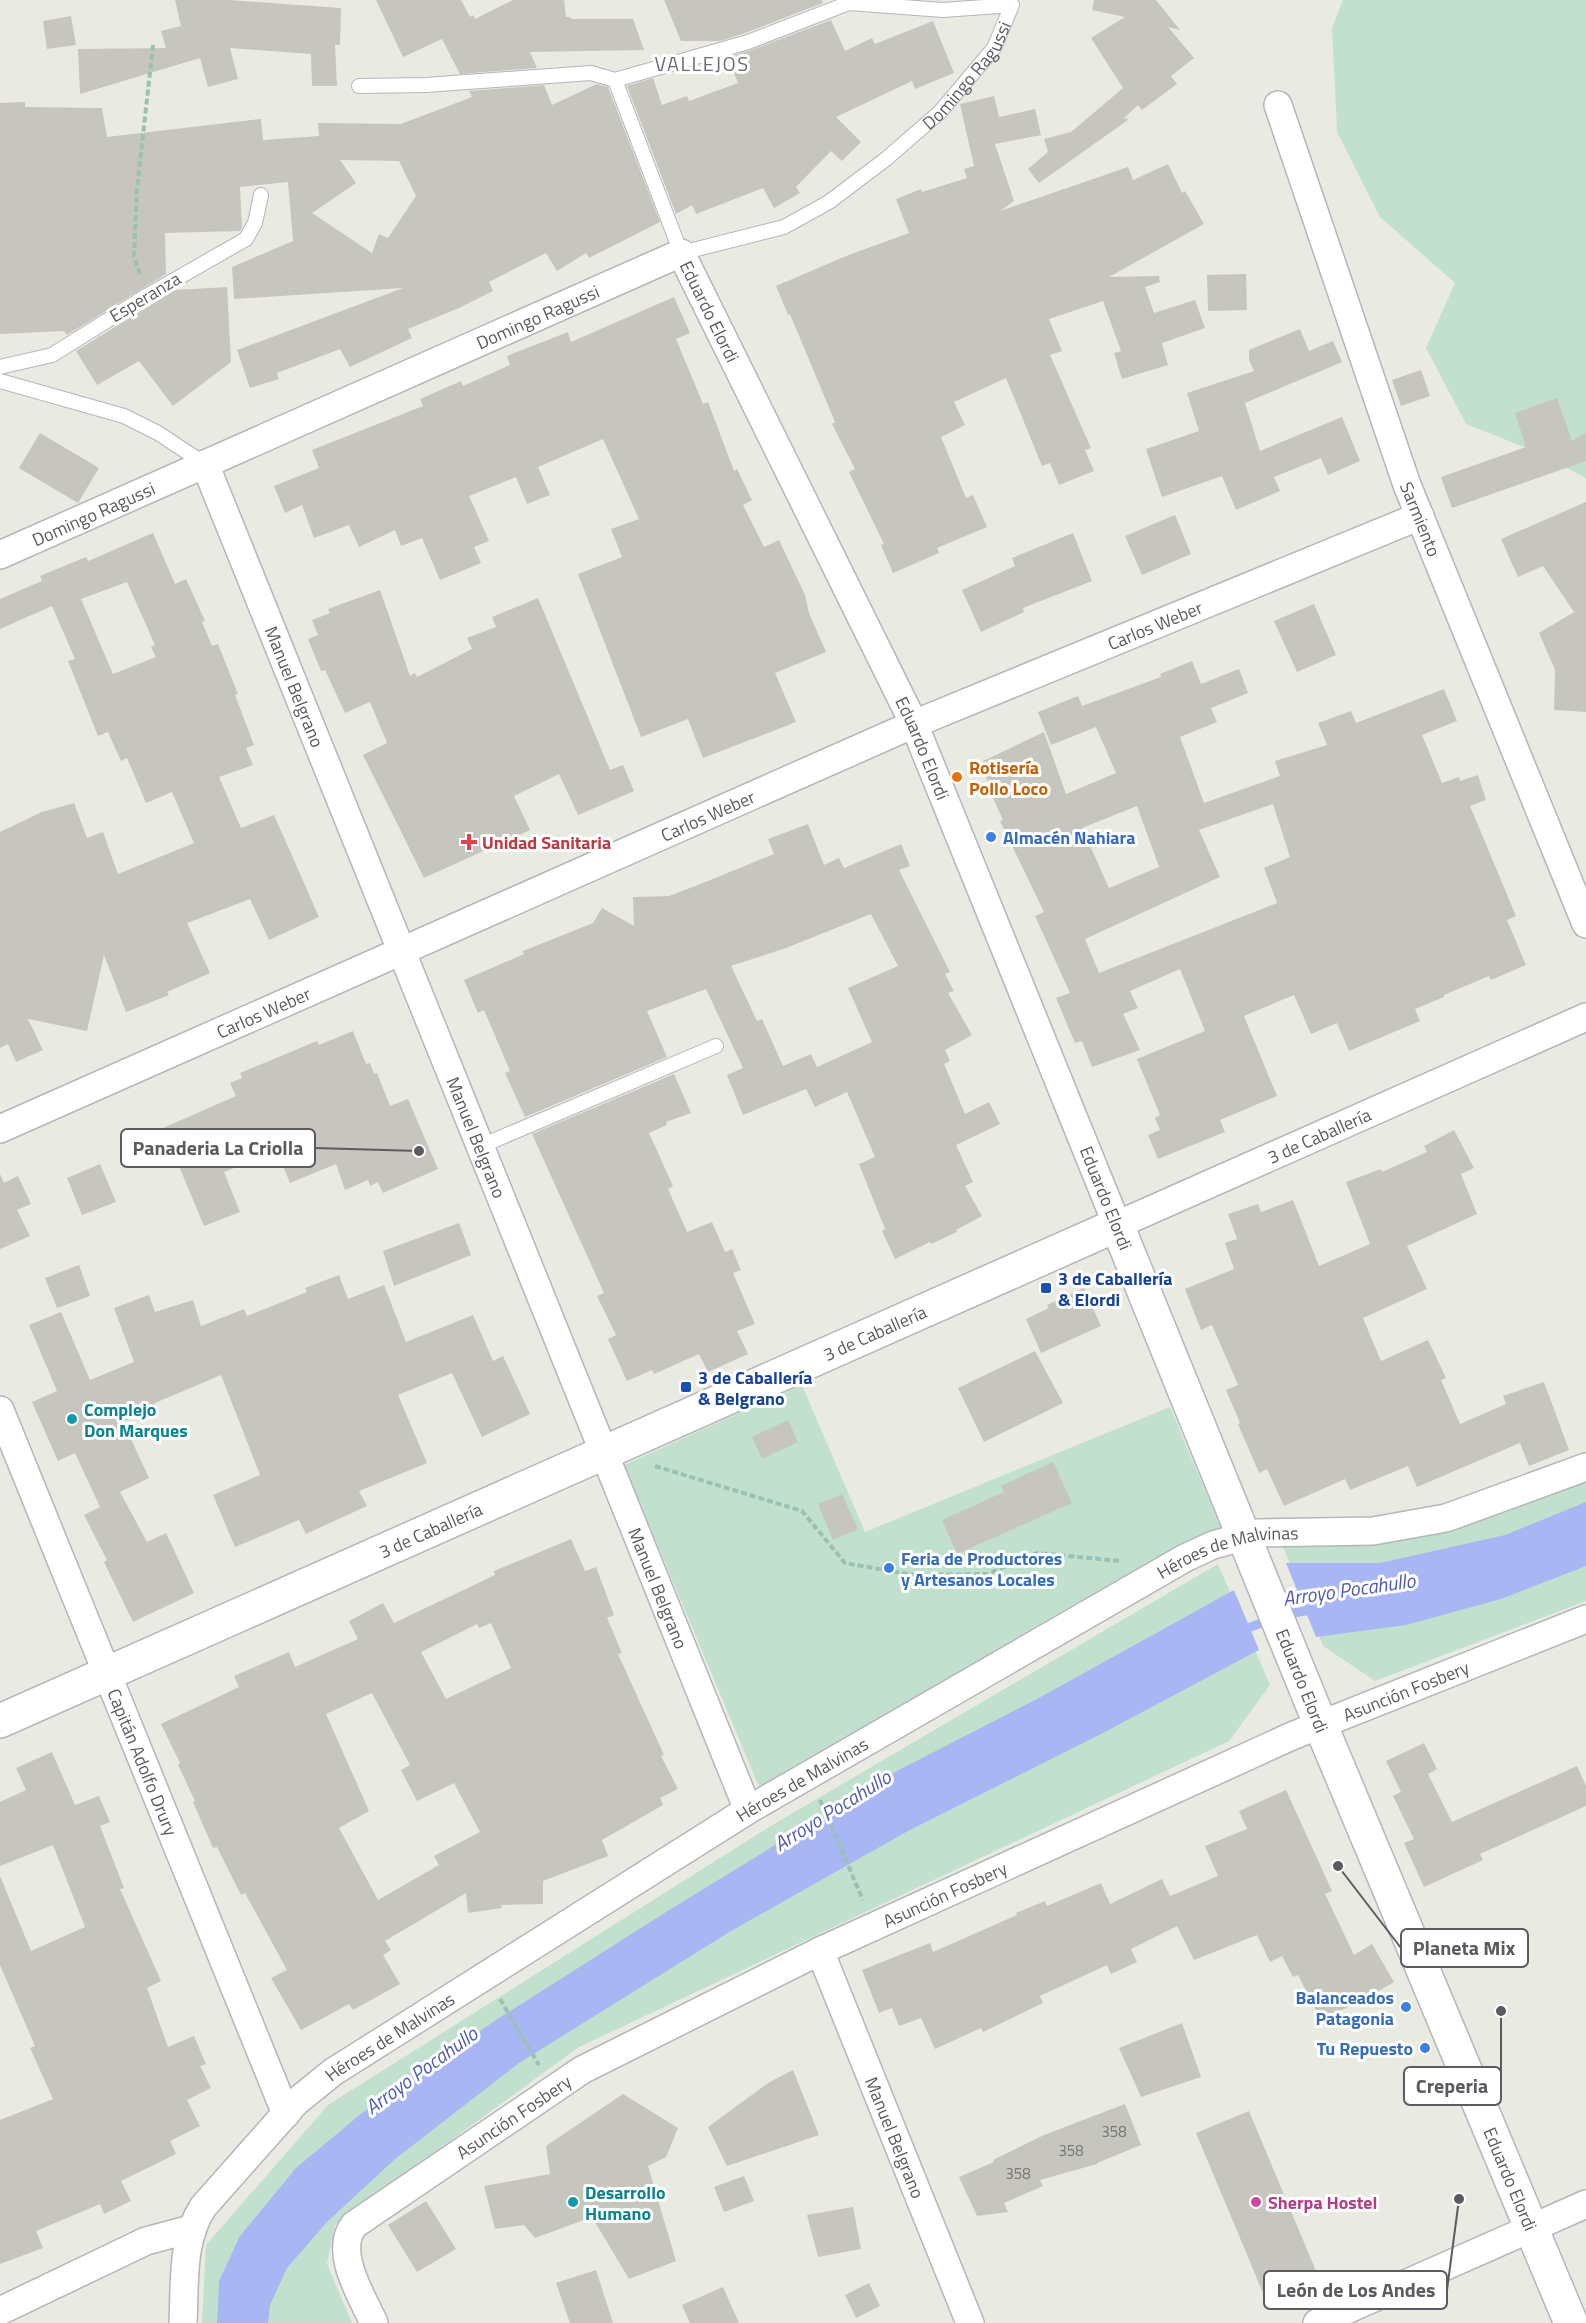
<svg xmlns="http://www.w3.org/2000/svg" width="1586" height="2323" font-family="'Titillium Web',sans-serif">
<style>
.green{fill:#c1e0cd}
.water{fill:#a9b6f4}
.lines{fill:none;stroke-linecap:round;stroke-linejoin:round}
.stream{stroke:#a9b6f4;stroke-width:9}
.building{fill:#c6c6be;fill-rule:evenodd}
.lane-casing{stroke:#b5b5bb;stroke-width:16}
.street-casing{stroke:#b5b5bb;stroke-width:30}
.secondary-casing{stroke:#b5b5bc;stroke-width:36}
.path{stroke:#9bc0b4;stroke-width:4;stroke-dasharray:6 3;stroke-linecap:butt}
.lane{stroke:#fff;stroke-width:14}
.street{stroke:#fff;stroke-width:27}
.secondary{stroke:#fff;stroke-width:33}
.food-dot{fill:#e8710a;stroke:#fff;stroke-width:2}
.shop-dot{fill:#3f7fe0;stroke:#fff;stroke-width:2}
.health-dot{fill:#e0444e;stroke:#fff;stroke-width:2}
.transit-dot{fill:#1a4fb4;stroke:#fff;stroke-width:2}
.culture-dot{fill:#0f9aa8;stroke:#fff;stroke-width:2}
.hotel-dot{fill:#d1479c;stroke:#fff;stroke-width:2}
.labels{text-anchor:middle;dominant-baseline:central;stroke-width:6;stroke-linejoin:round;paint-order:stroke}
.number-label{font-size:15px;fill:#757678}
.street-label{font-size:18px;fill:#5a5b61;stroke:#fff}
.food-label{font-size:18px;font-weight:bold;fill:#c56008;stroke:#fff;text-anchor:start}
.shop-label{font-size:18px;font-weight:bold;fill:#366cbe;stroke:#fff;text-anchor:start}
.health-label{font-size:18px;font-weight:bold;fill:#be3a42;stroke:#fff;text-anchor:start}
.transit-label{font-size:18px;font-weight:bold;fill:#164399;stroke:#fff;text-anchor:start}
.culture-label{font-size:18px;font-weight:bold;fill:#0d838f;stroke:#fff;text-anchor:start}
.hotel-label{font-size:18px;font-weight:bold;fill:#b23c85;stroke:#fff;text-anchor:start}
.neighbourhood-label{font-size:20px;letter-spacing:1.5px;fill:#6b6c73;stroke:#fff}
.water-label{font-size:20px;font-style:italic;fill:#505ab3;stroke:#fff}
.leader{fill:none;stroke:#5a5b61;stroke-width:2}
.callout-dot{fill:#5a5b61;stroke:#fff;stroke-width:2}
.callout{fill:#fff;stroke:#5a5b61;stroke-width:2}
.callout-label{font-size:20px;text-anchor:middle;font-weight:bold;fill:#5a5b61}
</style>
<rect width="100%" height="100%" fill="#e9ebe2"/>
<path class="green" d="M1343,0H1586V478L1532,450L1466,424L1426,348L1455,283L1380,217L1337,132L1332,28Z
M802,1385L865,1532L1170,1407L1221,1528L760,1789L624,1465Z
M1586,1477V1601L1375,1681L1323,1646L1282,1544Z
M1218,1564L1270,1685L1229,1741L579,2047L335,2225L327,2264L352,2323H202L206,2245L328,2105L774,1824Z"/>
<path class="water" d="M1586,1502V1566L1501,1599L1406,1625L1316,1637L1286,1563H1380L1505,1535Z
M1234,1590L1259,1650L1099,1735L908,1831L731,1931L519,2063L395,2159L327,2222L287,2268L270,2305L268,2323H217L219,2281L240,2236L296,2168L362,2113L496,2020L666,1912L891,1774L1037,1699Z"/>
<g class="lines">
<path class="stream" d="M1239,1631L1287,1614L1318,1609"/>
</g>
<path class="building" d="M175,0H229L341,8L340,45H335L337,86H312L311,54L230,48L238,79L208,87L200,58L80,94L78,49L166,48L161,31L181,26Z
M376,0H461L470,17L473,15L475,19L513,0H564L566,17H571V19H633L644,50L530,52L537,68L460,74L442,39L403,57Z
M664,0H822L823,3L745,33L720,41H681Z
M1094,0H1156L1180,30L1168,27L1194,58L1171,76L1177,84L1142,110L1138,105L1123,119L1127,118L1128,120L1039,183L1028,169L1048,152L1044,139L1071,132L1123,88L1091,38L1125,17L1092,10Z
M71,16L76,45L47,49L43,21Z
M831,20L845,51L872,38L875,44L933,21L954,73L915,89L912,81L836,117L861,142L842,161L831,151L796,187L800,193L774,208L763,188L696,214L692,205L676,214L627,86L653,78L662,105L687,96L689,101L738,83L728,57L751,50Z
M597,84L608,87L660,222L589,258L586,253L557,271L546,253L489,282L493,291L459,308L408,329L412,338L350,367L340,349L277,373L279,379L250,388L237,350L403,288L234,299L232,267L293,241L288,182L240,187L242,228L240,231L165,233L166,274L67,335L64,331L0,334V103L25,102V107L102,108L107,137L261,119L263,140L319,136L318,123L401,124L472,97L469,91L544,85L552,105ZM340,160L399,161L416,196L388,238L379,234L372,253L312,213L356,183Z
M994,96L999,117L1035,109L1041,135L995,144L1014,201L1000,211L1128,167L1133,180L1168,164L1182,193L1185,191L1204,224L1109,277L1159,276L1160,282L1145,287L1154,313L1195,300L1205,328L1162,343L1168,365L1122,379L1114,353L1121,351L1103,301L1049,319L1062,351L1050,355L1091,448L1085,450L1094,471L1059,485L1050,463L1042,466L1006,378L954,402L965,425L941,437L966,498L973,495L987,527L937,548L939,553L893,573L881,545L884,544L849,472L855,469L832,424L835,422L790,314L788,315L776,286L846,256L909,233L896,199L921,189L922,192L967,178L964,169L974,166L960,104Z
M1246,274L1247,310L1208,311L1207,275Z
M227,287L231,362L173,406L139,361L97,385L76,351L175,290Z
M674,297L690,333L676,339L703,404L708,402L734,471L737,469L752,500L743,505L764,547L779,540L805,595L809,613L826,652L775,673L796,722L703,758L688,719L641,737L578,574L622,557L611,529L639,519L603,439L538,467L550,495L527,504L516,477L469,496L489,541L474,547L481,563L440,580L422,538L401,546L395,530L359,547L349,525L314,538L302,505L285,513L274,486L319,468L312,450L423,406L420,399L461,381L463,386L510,365L507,356L568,332L571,342Z
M1300,329L1309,351L1333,341L1342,362L1245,403L1260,451L1342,417L1360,461L1328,475L1321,458L1274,477L1280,491L1236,510L1222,476L1162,497L1146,449L1199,431L1187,393L1254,371L1249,360V350Z
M1421,370L1430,396L1401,406L1392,380Z
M1557,398L1572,441L1586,433V461L1452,508L1441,477L1526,447L1515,413Z
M40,433L99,468L78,503L19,468Z
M1586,502V712L1554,710L1555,670L1539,633L1574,612L1543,566L1518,577L1501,539Z
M1175,515L1191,554L1142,575L1125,536Z
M153,533L175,584L186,579L205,621L202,622L212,646L218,644L238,694L235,695L254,745L246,748L253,765L219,777L241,828L274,815L319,917L269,940L250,899L187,923L210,973L167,992L169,995L126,1012L104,955L87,1031L28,1019L43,1050L16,1062L8,1044L0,1048V832L42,812L74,803L87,838L103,832L118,874L194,843L172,792L146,803L127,758L121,761L108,732L98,736L68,661L75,659L52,606L0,629V599L42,581L40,576L86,557L88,561ZM127,582L155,645L151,647L156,657L113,674L81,599Z
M1073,533L1092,581L1023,608L1024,612L981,632L962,590L1015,566L1012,558Z
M380,590L410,676L415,673L417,677L472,649L467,638L496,627L492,617L538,598L610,770L623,765L634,791L578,815L559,774L514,796L530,830L424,878L363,755L387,743L370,702L345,713L325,670L321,671L308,639L318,635L312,620L330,613L328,609Z
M1314,604L1336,655L1297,672L1274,621Z
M1192,661L1201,684L1239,669L1248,693L1211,708L1217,722L1180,737L1204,803L1280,776L1275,761L1327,745L1318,723L1351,711L1356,723L1444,689L1457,721L1422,735L1442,783L1459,777L1460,781L1478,775L1486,800L1470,806L1516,916L1507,920L1526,965L1491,980L1489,976L1444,995V997L1415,1009L1420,1021L1349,1051L1337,1023L1311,1034L1294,995L1244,1016L1277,1096L1220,1120L1225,1132L1158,1159L1148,1135L1160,1130L1155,1118L1160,1115L1137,1059L1205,1031L1180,969L1130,991L1138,1008L1123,1014L1140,1050L1092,1067L1082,1041L1075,1043L1056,998L1070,993L1035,916L1044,912L1000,821L1003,820L992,796L994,795L979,763L1044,732L1066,794L1116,773L1096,727L1051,745L1038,712L1078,696L1082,706L1161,677L1160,674ZM1273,804L1290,857L1264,868L1277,903L1099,973L1085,939L1220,877L1199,830ZM1137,806L1159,867L1109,888L1082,828Z
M808,824L824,865L839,858L844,868L901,844L910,866L899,870L950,972L945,974L954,991L948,993L972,1035L945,1050L950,1061L944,1064L965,1114L989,1102L1000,1124L956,1145L973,1182L965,1186L982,1216L956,1230L957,1232L931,1244L930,1242L895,1259L882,1231L885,1229L859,1164L875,1157L847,1092L815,1107L806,1089L743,1115L727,1075L743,1068L706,989L647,1011L667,1057L525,1117L505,1073L510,1071L484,1010L478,1013L464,980L524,954L523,951L593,923L602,908L634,926L633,897L669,896L703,883L774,854L768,839ZM871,914L898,966L848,988L872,1042L817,1067L811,1054L783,1066L762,1019L757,1021L731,966L786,948Z
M353,1031L366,1064L370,1063L374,1074L377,1073L390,1106L408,1099L438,1169L383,1193L378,1182L370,1186L368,1180L345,1190L336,1164L290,1183L277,1151L224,1172L240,1212L204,1226L163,1128L236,1096L230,1083L242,1078L240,1073L317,1041L319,1045Z
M674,1074L691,1113L666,1122L667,1125L649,1133L673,1186L668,1189L687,1232L712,1222L725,1252L732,1249L741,1270L733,1273L755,1324L737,1331L748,1354L708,1372L699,1354L654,1374L652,1370L627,1381L608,1339L616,1335L597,1296L604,1293L532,1134Z
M1454,1130L1474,1168L1461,1174L1477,1214L1407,1246L1427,1289L1363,1318L1381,1361L1428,1340L1446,1378L1441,1380L1460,1424L1506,1404L1503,1396L1544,1382L1569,1450L1529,1466L1520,1443L1417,1487L1408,1466L1350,1490L1345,1479L1284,1506L1267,1469L1259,1473L1238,1424L1240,1423L1226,1390L1238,1385L1212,1325L1201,1330L1185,1289L1234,1269L1225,1243L1237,1239L1228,1214L1258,1204L1261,1212L1293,1200L1319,1266L1370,1244L1346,1182L1381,1169L1382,1172L1427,1152L1424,1146Z
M100,1164L116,1202L82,1215L67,1178Z
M0,1174L4,1183L18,1176L31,1204L17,1210L30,1236L0,1249Z
M459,1223L471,1255L394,1286L383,1251Z
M79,1265L90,1296L57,1308L45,1278Z
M339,1275L348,1299L384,1285L406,1342L473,1315L493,1361L503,1356L530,1414L482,1437L452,1373L398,1395L427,1463L359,1491L367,1506L306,1534L299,1520L235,1547L213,1495L260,1475L221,1375L155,1403L157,1407L123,1422L149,1478L120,1492L147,1542L166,1533L194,1593L133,1622L104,1562L107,1560L84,1515L100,1507L75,1453L58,1461L32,1402L57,1391L29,1325L61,1312L90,1380L134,1362L114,1308L149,1295L155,1312L193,1300L201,1326L244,1309L247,1316L307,1292L305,1288Z
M1084,1288L1101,1326L1041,1353L1026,1319L1049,1308L1047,1305Z
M1035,1351L1063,1403L984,1442L958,1388Z
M788,1420L798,1442L762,1459L752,1437Z
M1053,1462L1072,1503L957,1554L942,1520L1004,1492L1001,1486Z
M842,1494L858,1529L833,1540L818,1504Z
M571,1539L585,1571L596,1567L614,1615L607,1618L622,1653L618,1654L664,1755L661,1756L678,1789L660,1798L663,1805L602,1840L608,1856L543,1881V1904L501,1905L502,1908L468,1913L466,1893L385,1941L391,1950L383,1955L400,1984L353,2010L349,2004L301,2030L271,1978L287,1970L245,1893L241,1895L217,1847L213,1848L193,1802L195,1801L178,1765L180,1763L161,1724L239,1687L234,1676L289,1652L295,1667L358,1639L349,1621L383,1603L394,1623L495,1575L494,1571ZM491,1623L511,1668L446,1699L421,1652L477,1624L479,1628ZM372,1693L410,1765L401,1770L417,1801L454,1783L480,1832L434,1856L439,1865L378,1900L339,1828L369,1811L326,1714Z
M1424,1743L1437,1769L1428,1774L1452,1822L1577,1766L1586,1786V1806L1480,1854L1483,1860L1424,1887L1404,1843L1414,1839L1393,1796L1401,1792L1386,1761Z
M52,1752L75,1805L99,1796L110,1822L100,1826L124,1888L120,1889L161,1981L147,1988L168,2047L194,2036L206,2064L200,2066L211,2088L187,2100L200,2126L170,2141L176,2154L121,2181L131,2201L104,2214L100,2204L36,2231L43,2248L0,2264V2120L53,2099L30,2048L35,2046L0,1965V1876L31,1951L85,1927L53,1845L0,1866V1802L26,1790L16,1768Z
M1286,1790L1332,1891L1325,1894L1354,1955L1372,1944L1394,1982L1361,2001L1321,2020L1298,1975L1293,1977L1282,1956L1270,1962L1257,1935L1194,1960L1177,1926L1131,1949L1137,1962L1111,1974L1107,1965L1040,1996L1043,2003L983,2032L981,2028L935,2049L921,2018L899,2026L892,2008L879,2013L862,1970L930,1943L933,1952L1017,1915L1016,1913L1045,1901L1047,1906L1101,1883L1110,1904L1162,1879L1170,1896L1218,1876L1205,1846L1247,1829L1239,1811Z
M1182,2023L1201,2077L1141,2097L1119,2048Z
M793,2070L819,2135L727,2166L708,2127L768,2083Z
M623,2094L678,2128L666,2157L648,2166L676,2261L629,2279L592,2217L535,2238L524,2225L495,2229L484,2186L550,2174L546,2146Z
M1125,2104L1141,2145L1097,2163V2164L1040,2180L1043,2186L1004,2203L1008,2212L977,2216L959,2177L994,2162L993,2160L1044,2135Z
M1249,2111L1316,2271L1263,2293L1196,2133Z
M744,2176L754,2201L724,2212L714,2187Z
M426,2201L456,2249L417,2272L388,2225Z
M853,2207L861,2249L818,2257L807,2215Z
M596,2270L613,2323H570L556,2283Z
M869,2283L880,2306L856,2318L845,2295Z
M723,2287L739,2323H690L682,2305Z"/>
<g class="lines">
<defs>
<g id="lane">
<path id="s1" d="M359,86L426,85L591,73L615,80L681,253L784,227L829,202L886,159L940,112L994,48L1012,5L943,10L849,3L748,42L615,80"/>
<path d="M0,367L52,355L148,295L246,239L255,223L261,195"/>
<path d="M0,381L124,416L158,433L205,464"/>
<path d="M481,1146L716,1046"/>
</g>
<g id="street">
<path id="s2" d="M1278,105L1407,485L1586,924"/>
<path id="s3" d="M205,464L748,1810"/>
<path id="s4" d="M0,555L681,253L914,724L1117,1225L1586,1017"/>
<path id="s5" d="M0,1129L914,724L1420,516"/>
<path id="s6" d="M0,1410L286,2114"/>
<path id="s7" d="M820,1951L970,2323"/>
<path d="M0,2311L146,2241L191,2229"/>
<path id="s8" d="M183,2323C185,2284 181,2241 203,2207L296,2102L333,2072L748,1810L1185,1558L1213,1545L1257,1533L1373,1531L1446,1518L1586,1467"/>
<path id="s9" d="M374,2323C362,2296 333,2252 354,2225L582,2070L820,1951L1292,1736L1586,1619"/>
<path d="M1317,2323L1586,2204"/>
</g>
<g id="secondary">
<path id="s10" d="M0,1721L1117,1225L1321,1726L1571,2323"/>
</g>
</defs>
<use href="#lane" class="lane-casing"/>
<use href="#street" class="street-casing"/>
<use href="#secondary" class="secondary-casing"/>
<path class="path" d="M140,274L134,256L137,189L153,45
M655,1466L802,1511L845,1563L914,1575L988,1574L1037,1553L1120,1561
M820,1800L863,1900
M500,1999L539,2065"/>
<use href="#lane" class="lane"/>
<use href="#street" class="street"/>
<use href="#secondary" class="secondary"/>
</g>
<circle class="food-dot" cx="957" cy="777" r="6"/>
<g class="shop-dot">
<circle cx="991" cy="837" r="6"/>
<circle cx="889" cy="1568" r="6"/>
<circle cx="1406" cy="2007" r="6"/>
<circle cx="1425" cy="2048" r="6"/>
</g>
<path class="health-dot" d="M466 833h6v6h6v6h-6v6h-6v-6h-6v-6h6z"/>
<g class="transit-dot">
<rect x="1040" y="1282" width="12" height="12" rx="3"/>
<rect x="680" y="1381" width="12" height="12" rx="3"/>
</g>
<g class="culture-dot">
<circle cx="72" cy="1419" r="6"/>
<circle cx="573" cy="2202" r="6"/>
</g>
<circle class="hotel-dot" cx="1256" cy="2202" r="6"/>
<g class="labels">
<g class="number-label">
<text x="1114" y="2131">358</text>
<text x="1071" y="2150">358</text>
<text x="1018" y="2173">358</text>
</g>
<g class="street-label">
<text stroke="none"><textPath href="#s1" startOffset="789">Domingo Ragussi</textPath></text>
<text transform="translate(145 297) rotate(-31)">Esperanza</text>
<text stroke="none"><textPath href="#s4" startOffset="810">Eduardo Elordi</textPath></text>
<text stroke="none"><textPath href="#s4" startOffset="588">Domingo Ragussi</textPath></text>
<text stroke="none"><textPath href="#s4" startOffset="102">Domingo Ragussi</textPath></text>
<text stroke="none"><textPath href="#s2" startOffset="438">Sarmiento</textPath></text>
<text stroke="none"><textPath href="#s5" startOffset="1260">Carlos Weber</textPath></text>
<text stroke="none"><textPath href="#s3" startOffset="240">Manuel Belgrano</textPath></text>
<text stroke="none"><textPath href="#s4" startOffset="1296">Eduardo Elordi</textPath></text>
<text stroke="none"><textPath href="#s5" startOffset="774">Carlos Weber</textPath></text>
<text stroke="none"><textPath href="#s5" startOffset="288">Carlos Weber</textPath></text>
<text stroke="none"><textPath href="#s4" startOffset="2032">3 de Caballería</textPath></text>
<text stroke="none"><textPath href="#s3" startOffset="726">Manuel Belgrano</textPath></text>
<text transform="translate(1106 1198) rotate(68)">Eduardo Elordi</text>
<text stroke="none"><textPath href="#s10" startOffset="957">3 de Caballería</textPath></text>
<text stroke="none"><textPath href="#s10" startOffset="471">3 de Caballería</textPath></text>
<text stroke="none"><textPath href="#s8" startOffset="1346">Héroes de Malvinas</textPath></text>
<text stroke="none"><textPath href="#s3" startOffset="1212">Manuel Belgrano</textPath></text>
<text stroke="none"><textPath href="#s10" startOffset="1714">Eduardo Elordi</textPath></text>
<text stroke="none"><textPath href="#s9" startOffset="1288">Asunción Fosbery</textPath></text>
<text stroke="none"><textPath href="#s6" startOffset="380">Capitán Adolfo Drury</textPath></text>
<text stroke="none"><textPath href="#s8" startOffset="860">Héroes de Malvinas</textPath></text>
<text stroke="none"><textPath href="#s9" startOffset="784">Asunción Fosbery</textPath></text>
<text stroke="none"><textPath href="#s8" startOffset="374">Héroes de Malvinas</textPath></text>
<text stroke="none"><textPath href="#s9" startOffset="298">Asunción Fosbery</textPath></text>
<text stroke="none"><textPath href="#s7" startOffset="201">Manuel Belgrano</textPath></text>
<text stroke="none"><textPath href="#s10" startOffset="2254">Eduardo Elordi</textPath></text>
</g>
<g class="food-label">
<text x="969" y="767">Rotisería<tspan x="969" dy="21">Pollo Loco</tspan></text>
</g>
<g class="shop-label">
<text x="1003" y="837">Almacén Nahiara</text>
<text x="901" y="1558">Feria de Productores<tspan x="901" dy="21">y Artesanos Locales</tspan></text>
<text x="1394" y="1997" text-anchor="end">Balanceados<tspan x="1394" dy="21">Patagonia</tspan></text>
<text x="1413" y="2048" text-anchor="end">Tu Repuesto</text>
</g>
<g class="health-label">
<text x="482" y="842">Unidad Sanitaria</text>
</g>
<g class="transit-label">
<text x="1058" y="1278">3 de Caballería<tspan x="1058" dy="21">&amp; Elordi</tspan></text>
<text x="698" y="1377">3 de Caballería<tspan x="698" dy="21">&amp; Belgrano</tspan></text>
</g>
<g class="culture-label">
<text x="84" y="1409">Complejo<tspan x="84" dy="21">Don Marques</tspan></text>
<text x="585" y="2192">Desarrollo<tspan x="585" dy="21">Humano</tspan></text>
</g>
<g class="hotel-label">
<text x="1268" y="2202">Sherpa Hostel</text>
</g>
<g class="neighbourhood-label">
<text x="702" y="63">VALLEJOS</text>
</g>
<g class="water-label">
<text transform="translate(1349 1589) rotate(-8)">Arroyo Pocahullo</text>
<text transform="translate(832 1810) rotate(-32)">Arroyo Pocahullo</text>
<text transform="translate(421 2070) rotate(-36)">Arroyo Pocahullo</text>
</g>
</g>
<path class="leader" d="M419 1151L315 1148M1338 1866L1401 1948M1501 2011L1501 2086M1459 2199L1447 2290"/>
<g class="callout-dot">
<circle cx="419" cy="1151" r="6"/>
<circle cx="1338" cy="1866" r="6"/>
<circle cx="1501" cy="2011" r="6"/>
<circle cx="1459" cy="2199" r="6"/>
</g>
<g class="callout">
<rect x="121" y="1129" width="194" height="38" rx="6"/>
<rect x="1401" y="1929" width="127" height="38" rx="6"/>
<rect x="1404" y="2067" width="97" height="38" rx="6"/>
<rect x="1264" y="2271" width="183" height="38" rx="6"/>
</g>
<g class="callout-label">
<text x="218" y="1155">Panaderia La Criolla</text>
<text x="1464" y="1955">Planeta Mix</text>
<text x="1452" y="2093">Creperia</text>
<text x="1356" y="2297">León de Los Andes</text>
</g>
</svg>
